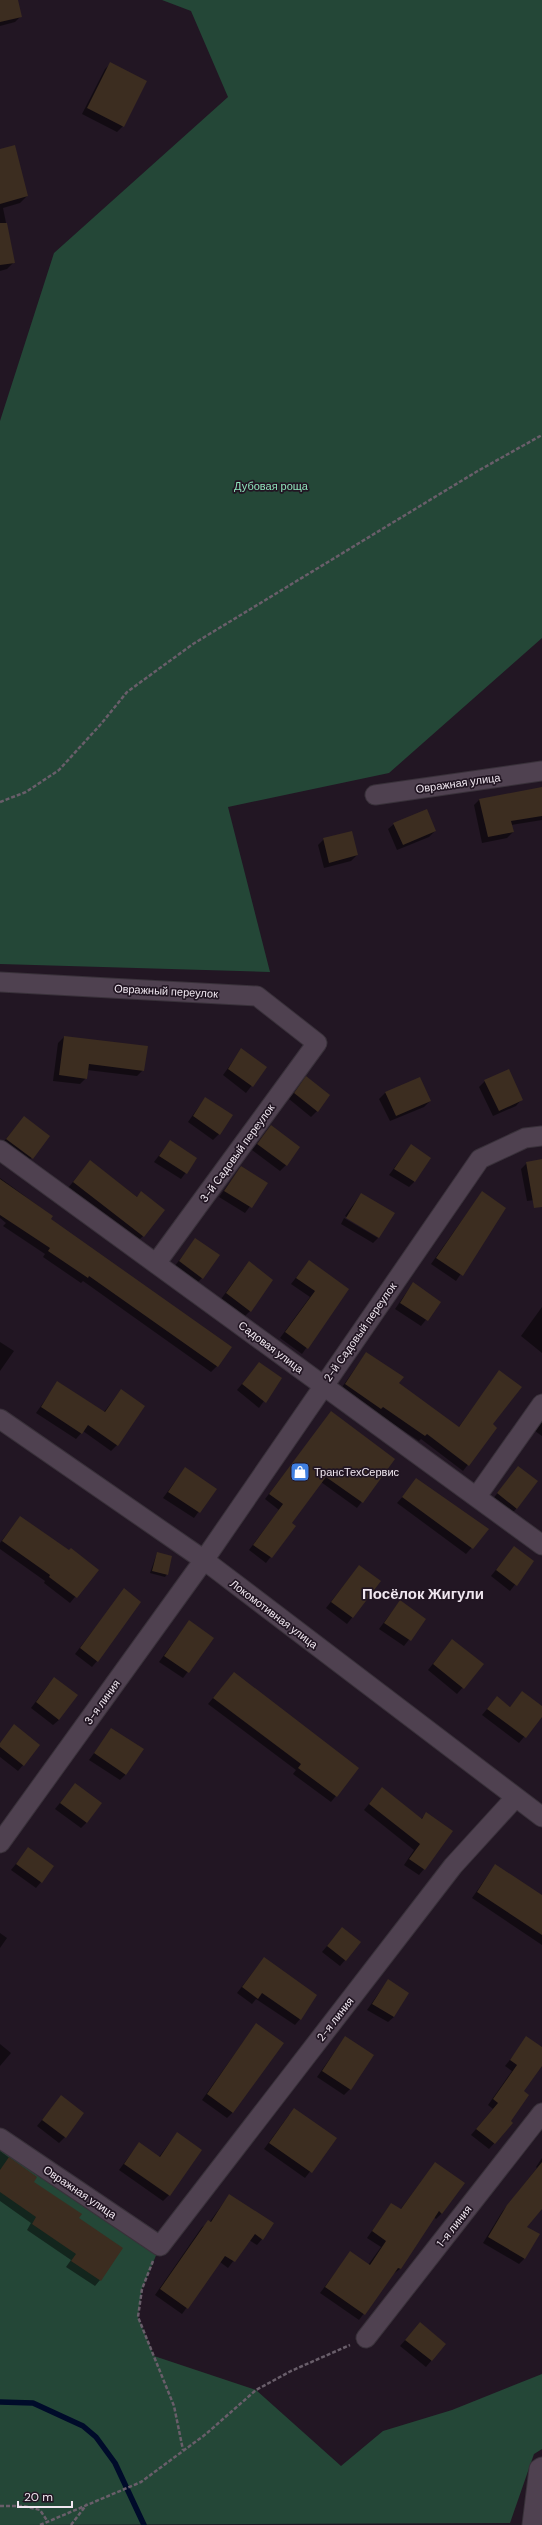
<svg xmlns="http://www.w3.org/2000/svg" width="542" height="2525" font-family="'DM Sans',sans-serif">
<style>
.green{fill:#244737}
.shadow{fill:#0007}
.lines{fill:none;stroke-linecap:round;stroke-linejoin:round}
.stream{stroke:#000b2a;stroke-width:5.5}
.building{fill:#3c2d20}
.minor-casing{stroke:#39313a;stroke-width:21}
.path{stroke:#695e6a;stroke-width:2.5;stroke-dasharray:4 2;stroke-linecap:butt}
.minor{stroke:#4f4150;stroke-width:19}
.labels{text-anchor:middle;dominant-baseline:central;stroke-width:3.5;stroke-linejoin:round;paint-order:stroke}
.park-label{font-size:11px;fill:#8ee2ba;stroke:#221623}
.street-label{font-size:11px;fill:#f0e7f0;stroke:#221623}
.poi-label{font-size:11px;fill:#f0e7f0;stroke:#221623;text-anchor:start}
.district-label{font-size:15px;font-weight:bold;fill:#f0e7f0;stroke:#221623}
</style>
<rect width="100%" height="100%" fill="#221623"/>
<path class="green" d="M162,0H542V638L389,773L228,807L270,972L0,964V421L54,253L228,97L191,11Z
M0,2138L160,2246L142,2289L138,2317L154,2356L256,2390L341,2466L383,2431L452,2410L542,2374V2449L534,2454L510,2523L0,2525Z"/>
<path class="shadow" d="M0,0H17L21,16L15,22L0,26Z
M111,63L123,126L117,132L82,114L105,69Z
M0,150L27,196L20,203L3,208L14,262L7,269L0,271Z
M542,788V820L511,825L513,832L507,838L482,843L474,805L479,800Z
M394,824L435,831L429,837L397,850L388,829Z
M324,839L357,855L351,861L324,868L318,845Z
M64,1037L143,1070L137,1076L87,1070L86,1078L80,1084L53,1081L58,1043Z
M241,1050L266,1067L246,1093L223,1075Z
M306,1078L317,1111L311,1117L289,1099Z
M420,1078L430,1101L424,1107L390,1121L379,1099L385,1093Z
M485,1081L521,1100L516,1106L493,1116L479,1087Z
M205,1098L219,1134L213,1140L188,1122Z
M24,1117L49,1136L26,1164L1,1145Z
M271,1127L286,1165L280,1171L252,1150Z
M170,1141L196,1159L181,1179L154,1162Z
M411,1145L414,1182L409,1187L389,1175Z
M542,1160V1199L527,1201L521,1169L527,1163Z
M90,1161L137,1197L141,1193L143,1236L137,1242L68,1188Z
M241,1167L267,1184L245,1213L219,1197Z
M0,1178L52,1216L50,1219L217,1366L211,1372L83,1281L81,1283L43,1257L45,1254L3,1226L6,1223L0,1218Z
M482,1192L505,1208L456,1281L431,1264Z
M361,1194L379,1236L345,1216Z
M344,1218L378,1238L373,1243L341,1224Z
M195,1240L202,1278L196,1284L174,1267Z
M309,1261L348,1289L302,1354L280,1338L310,1297L291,1284Z
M244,1268L250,1311L244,1317L221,1299Z
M413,1283L440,1302L421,1326L395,1309Z
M542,1307V1353L521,1336Z
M0,1342L14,1351L0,1371Z
M366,1353L398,1384L458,1428L499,1372L491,1425L496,1428L463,1471L421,1439L419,1441L377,1413L375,1414L340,1390Z
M259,1363L280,1378L259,1408L237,1390Z
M58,1382L104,1412L121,1390L117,1445L111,1451L83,1431L76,1439L36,1413Z
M331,1413L394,1459L357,1508L321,1482L291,1524L294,1526L266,1563L249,1550L279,1510L265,1499Z
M542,1422V1436L535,1431Z
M518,1467L517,1508L511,1514L492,1500Z
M185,1468L215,1489L194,1518L163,1498Z
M413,1485L487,1530L466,1554L397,1503Z
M20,1517L97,1570L70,1603L44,1583L45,1581L0,1549V1543Z
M514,1547L533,1561L510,1591L491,1576Z
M157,1553L167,1574L165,1577L150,1573Z
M359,1566L380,1582L347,1624L326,1608Z
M124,1590L97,1661L92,1667L75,1654Z
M400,1601L425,1619L404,1646L379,1629Z
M189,1621L213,1638L183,1678L159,1662Z
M447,1646L483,1664L457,1694L428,1670Z
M228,1680L358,1768L331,1802L293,1774L296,1770L208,1704Z
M49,1684L59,1720L53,1725L31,1708Z
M522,1692L542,1707V1715L519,1743L482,1715L497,1697L510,1707Z
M14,1726L23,1765L18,1771L0,1757V1743Z
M112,1729L126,1774L120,1780L89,1760Z
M75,1784L87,1822L81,1828L55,1809Z
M377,1794L421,1819L426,1814L424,1869L419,1875L404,1865L414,1850L364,1810Z
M28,1849L41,1882L36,1888L11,1870Z
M495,1865L542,1897V1945L472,1898Z
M342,1928L360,1942L340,1966L322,1952Z
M0,1933L7,1938L0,1948Z
M264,1958L300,2019L295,2025L256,1999L252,2004L237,1993Z
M388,1980L394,2017L388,2022L367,2010Z
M256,2024L233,2112L227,2118L202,2100Z
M345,2037L350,2089L344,2095L317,2077Z
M527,2038L542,2049V2064L523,2091L509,2121L512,2123L489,2149L471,2135L493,2109L488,2105L512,2071L505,2066Z
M0,2044L11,2053L0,2066Z
M61,2097L65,2137L59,2143L37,2126Z
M289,2115L335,2139L305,2178L264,2149Z
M177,2133L169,2195L163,2201L119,2170L139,2143L159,2157Z
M0,2151L36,2177L33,2182L78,2218L100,2280L95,2286L66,2267L71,2260L27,2230L31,2223L0,2201Z
M542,2158V2207L526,2227L524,2259L519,2264L483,2243L502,2212L537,2168L536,2167Z
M435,2163L442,2213L436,2219L434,2217L400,2269L393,2274L359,2320L320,2293L350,2253L368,2265L381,2247L367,2238L391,2204L400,2210Z
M229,2195L262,2239L257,2245L249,2240L228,2268L220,2262L182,2314L155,2295L202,2227L209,2223Z
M420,2323L445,2344L426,2367L400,2346Z"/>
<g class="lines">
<path class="stream" d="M0,2402L33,2403L83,2426L96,2437L115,2463L144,2525"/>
</g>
<path class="building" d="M0,0H18L22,17L0,22Z
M110,62L147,81L124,127L87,108Z
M15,145L28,196L0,204V149Z
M0,223H7L15,263L0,265Z
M542,787V816L511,821L514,832L488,837L479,799Z
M427,809L436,831L403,845L393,823Z
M352,831L358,855L329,863L323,838Z
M64,1036L148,1046L144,1071L89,1064L87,1079L59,1075Z
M241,1048L267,1067L253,1087L228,1069Z
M509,1069L523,1100L499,1111L484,1080Z
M306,1076L330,1095L318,1112L294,1093Z
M420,1077L431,1101L396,1116L385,1092Z
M205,1097L233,1115L220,1135L193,1116Z
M24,1116L50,1136L33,1159L6,1139Z
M271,1125L300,1147L287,1166L257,1144Z
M170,1140L197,1158L187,1174L159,1156Z
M411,1144L431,1158L415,1182L394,1169Z
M542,1159V1207L534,1208L526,1162Z
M90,1160L137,1197L141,1191L165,1210L144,1237L73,1182Z
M241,1166L268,1183L252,1208L224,1191Z
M0,1179L53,1216L51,1219L232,1347L218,1367L89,1276L88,1278L48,1251L50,1248L0,1215Z
M482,1191L506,1208L463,1276L436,1258Z
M361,1193L395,1213L379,1238L346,1218Z
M195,1238L220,1255L203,1279L179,1261Z
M309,1260L349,1289L308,1349L285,1332L315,1291L296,1278Z
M249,1261L273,1280L251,1312L226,1293Z
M413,1282L441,1302L428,1321L400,1303Z
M366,1352L404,1377L399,1383L459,1427L499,1370L522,1387L493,1424L497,1428L469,1466L427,1434L425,1436L383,1407L381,1409L345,1384Z
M259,1362L282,1378L266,1403L242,1384Z
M57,1381L105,1412L121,1389L145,1406L118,1446L88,1425L82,1434L41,1407Z
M331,1411L395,1459L363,1503L326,1477L292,1523L296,1526L272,1558L253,1545L283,1504L269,1494Z
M518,1466L538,1481L517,1509L497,1493Z
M185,1467L217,1489L200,1513L168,1492Z
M416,1478L489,1529L473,1549L402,1497Z
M20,1516L69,1550L71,1548L99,1570L77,1598L49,1577L50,1575L2,1541Z
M514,1546L534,1561L517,1586L496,1570Z
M157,1552L172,1556L168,1575L152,1571Z
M359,1565L381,1581L353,1618L331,1602Z
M124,1588L141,1602L98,1662L80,1648Z
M400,1600L426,1619L411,1641L384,1623Z
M189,1620L214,1638L189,1673L164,1656Z
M452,1639L484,1664L464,1689L433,1664Z
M234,1672L359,1768L337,1797L298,1768L301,1764L213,1698Z
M54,1677L78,1695L59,1720L36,1702Z
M522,1691L542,1706V1717L526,1738L487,1709L497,1696L510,1707Z
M14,1724L40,1745L24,1766L0,1747V1743Z
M111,1728L144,1749L126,1775L94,1753Z
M75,1783L102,1803L87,1823L60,1803Z
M382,1787L422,1819L426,1812L453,1831L425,1870L409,1859L420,1844L369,1804Z
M28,1847L54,1866L42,1883L16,1864Z
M495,1864L542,1895V1935L477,1892Z
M342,1927L361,1942L346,1961L327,1946Z
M264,1957L317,1995L301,2020L262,1993L258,1999L242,1987Z
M388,1979L409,1993L394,2017L372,2004Z
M256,2023L284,2043L233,2113L207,2094Z
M345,2036L374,2055L351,2090L322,2071Z
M526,2036L542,2047V2066L524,2091L529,2095L511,2121L513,2123L495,2144L476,2129L498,2103L493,2099L517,2065L510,2060Z
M61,2095L84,2113L66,2138L42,2120Z
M294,2108L337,2138L312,2173L269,2143Z
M177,2132L202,2150L170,2196L124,2164L139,2142L160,2157Z
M9,2157L37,2177L34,2182L82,2214L79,2218L123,2248L101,2281L71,2261L76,2254L32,2224L36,2217L0,2192V2170Z
M435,2162L465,2183L442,2214L439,2211L401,2269L398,2268L365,2315L325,2287L350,2251L370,2265L386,2241L372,2231L391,2203L401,2209Z
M542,2162V2209L527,2227L540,2234L525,2259L488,2237L507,2205Z
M229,2194L274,2223L263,2240L255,2234L235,2262L225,2256L188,2309L160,2289L208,2220L211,2222Z
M420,2322L446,2344L432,2361L405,2340Z"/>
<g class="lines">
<defs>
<path id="minor" d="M375,795L542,771
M0,982L257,996L317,1043L157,1262
M0,1150L542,1545
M0,1419L204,1560L542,1817
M477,1496L542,1404
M0,1843L204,1560L480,1159L525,1138L542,1136
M0,2138L160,2246L453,1866L515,1798
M366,2338L542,2113
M532,2525L539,2469L542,2467"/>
</defs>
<use href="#minor" class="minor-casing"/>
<path class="path" d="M0,802L26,792L59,770L101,724L127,692L193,644L476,472L542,435
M153,2261L142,2289L138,2317L174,2406L183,2450
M0,2506H24L40,2510L48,2522
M40,2525L141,2482L206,2434L256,2390L291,2371L350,2345
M71,2525L87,2504"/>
<use href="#minor" class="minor"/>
</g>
<defs>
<symbol id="shop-square" viewBox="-11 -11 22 22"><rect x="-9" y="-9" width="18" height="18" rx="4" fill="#3f7fe0" stroke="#221623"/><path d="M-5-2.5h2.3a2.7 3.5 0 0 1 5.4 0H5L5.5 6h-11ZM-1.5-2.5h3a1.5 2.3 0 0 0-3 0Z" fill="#fff"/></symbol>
</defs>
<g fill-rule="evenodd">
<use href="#shop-square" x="289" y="1461" width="22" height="22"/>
</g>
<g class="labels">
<g class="park-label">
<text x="271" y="486">Дубовая роща</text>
</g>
<g class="street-label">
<text transform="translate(458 783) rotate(-8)">Овражная улица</text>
<text transform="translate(166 991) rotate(3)">Овражный переулок</text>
<text transform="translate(237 1153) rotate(-54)">3-й Садовый переулок</text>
<text transform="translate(360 1332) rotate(-55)">2-й Садовый переулок</text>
<text transform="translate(271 1347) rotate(37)">Садовая улица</text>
<text transform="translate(274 1614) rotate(37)">Локомотивная улица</text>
<text transform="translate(102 1702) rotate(-54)">3-я линия</text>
<text transform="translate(335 2019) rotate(-52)">2-я линия</text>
<text transform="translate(80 2192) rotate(34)">Овражная улица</text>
<text transform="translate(454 2226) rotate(-52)">1-я линия</text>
</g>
<g class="poi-label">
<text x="314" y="1472">ТрансТехСервис</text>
</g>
<g class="district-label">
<text x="423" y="1594">Посёлок Жигули</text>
</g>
</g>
<path d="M18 2501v6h54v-6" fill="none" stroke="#f0e7f0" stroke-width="2"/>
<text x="24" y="2501" font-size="12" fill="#f0e7f0" stroke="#221623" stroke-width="3" paint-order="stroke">20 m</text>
</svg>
